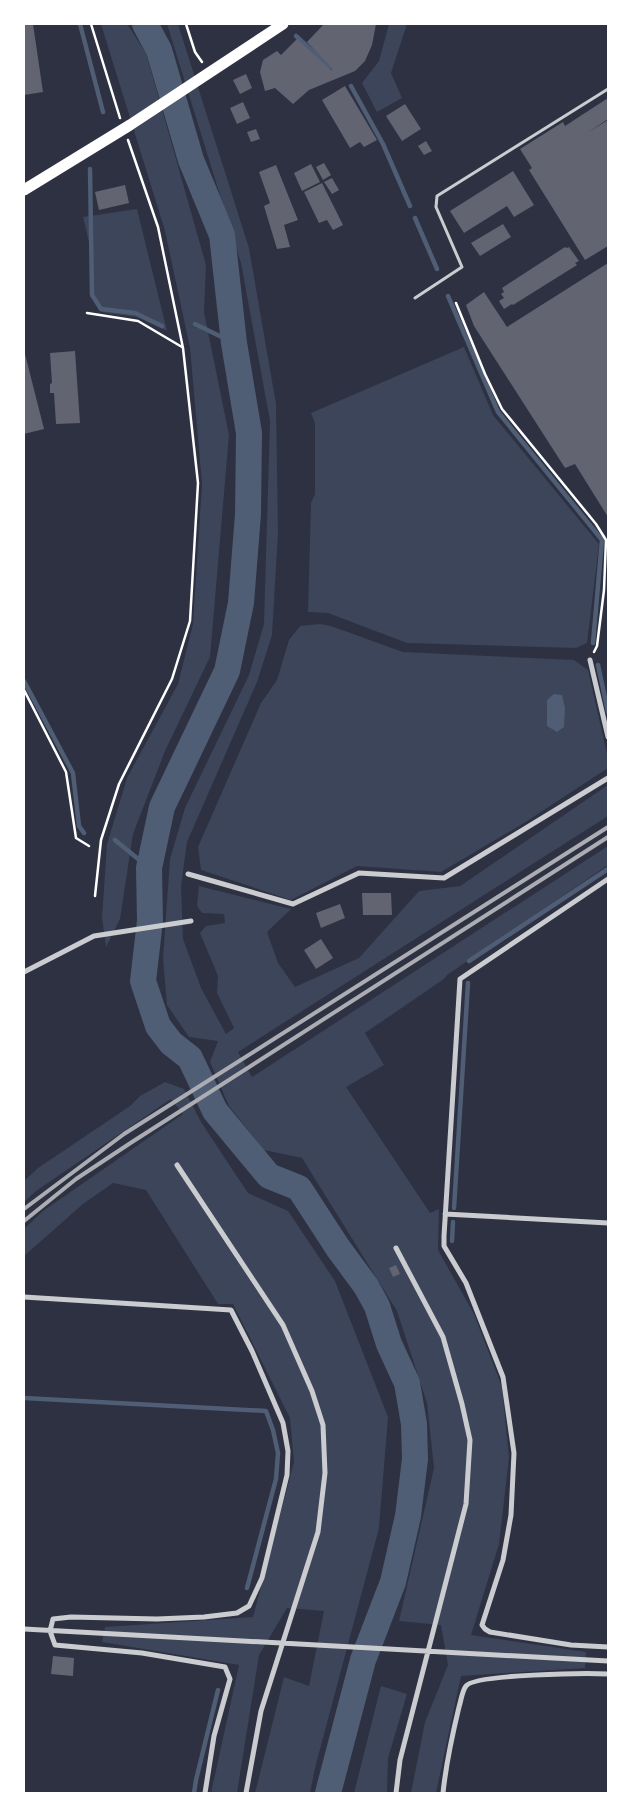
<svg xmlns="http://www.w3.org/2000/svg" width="632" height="1817" font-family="Inter,sans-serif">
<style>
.green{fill:#3c4559}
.water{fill:#4f5d75}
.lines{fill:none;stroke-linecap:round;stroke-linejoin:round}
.stream{stroke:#4f5d75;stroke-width:4.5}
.river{stroke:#4f5d75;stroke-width:26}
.building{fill:#626471}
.path{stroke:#fff;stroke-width:2.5}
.service{stroke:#caccd0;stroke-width:3}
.minor{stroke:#caccd0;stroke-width:5}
.trunk{stroke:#fff;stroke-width:11}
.rail{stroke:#abadb3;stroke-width:4}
</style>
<rect width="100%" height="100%" fill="#2d3142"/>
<path class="green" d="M101,24H127L146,53L206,265L204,312L229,435L210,657L165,751L133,834L120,919L106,947L102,918L107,844L127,778L178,684L193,624L202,484L190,348L165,231Z
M167,24H178L249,248L276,404L278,533L272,635L257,682L187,842L181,886L183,939L201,988L226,1034L234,1028L217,993L218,976L200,933L206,926L225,923L224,914L202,913L197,906L199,886L291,909L267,932L278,963L295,987L359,958L419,891L460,886L608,785V816L238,1052L252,1077L608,846V865L447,975L444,979L365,1033L384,1065L346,1087L430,1213L439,1209L438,1250L474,1314L502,1387L509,1458L499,1544L471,1635L586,1652L585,1668L461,1676L436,1793H411L425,1722L448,1665L441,1625L399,1621L434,1468L427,1403L397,1311L302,1158L264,1150L229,1106L210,1062L218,1041L189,1037L167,1005L163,958L170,859L185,808L249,675L264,624L270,421L241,263Z
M389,24H407L391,73L402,98L377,112L362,83L379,61Z
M137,209L167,331L137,317L101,312L90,295V246L83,217Z
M464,347L493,415L599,544L587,643L576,648L407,643L328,613L308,612L311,503L315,494V423L311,413Z
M320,624L331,626L403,652L574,660L588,670L608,758V768L524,823L441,872L357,866L291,900L201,870L198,847L261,703L277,680L289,640L300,626Z
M165,1082L184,1089L201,1122L248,1193L288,1211L335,1281L388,1417L379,1528L315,1768L310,1793H255L284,1677L309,1686L324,1611L287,1608L259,1655L237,1793H211L239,1665L102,1642L105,1627L253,1617L294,1462L290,1418L233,1304H218L146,1190L113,1183L83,1204L24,1256V1229L43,1211L183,1114L171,1099L36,1191L24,1202V1181L38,1168L130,1106L140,1096Z
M381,1686L407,1694L388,1758L387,1793H354Z"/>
<path class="water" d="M554,694L562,695L565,708L564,727L557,732L547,726V700Z"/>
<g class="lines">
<path class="stream" d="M80,24L103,112
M296,36L330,67
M351,86L383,144L410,206
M90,169L92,295L101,309L135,313L162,326
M415,218L437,269
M448,296L498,412L602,540L593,643
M195,324L234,343
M598,665L608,712
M24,681L73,773L79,826L84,833
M115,840L149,868
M469,961L608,869
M454,1208L468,983
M452,1241L453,1222
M24,1398L266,1411L273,1430L278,1453L276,1479L247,1588
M194,1793L196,1780L218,1690"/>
<path class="river" d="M145,24L159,50L191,160L222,235L234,343L249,433L248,514L241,603L227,671L162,807L149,868L150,921L143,981L158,1026L171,1043L190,1058L215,1111L269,1176L299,1188L338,1248L366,1286L377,1306L389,1344L407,1383L414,1424L415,1459L408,1516L393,1582L363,1660L328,1793"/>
</g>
<path class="building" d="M24,24H33L43,92L24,95Z
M324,24H376L372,45L365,61L355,71L309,90L293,104L275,88L265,91L260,72L263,60L277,51L281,55L297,39L331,70L332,68L307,42Z
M246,74L252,88L240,94L233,80Z
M345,86L377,140L364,147L360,142L350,148L322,100Z
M608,98V119L587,133L608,120V246L585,260L529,170L532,168L520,149L563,122L565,126Z
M243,102L250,118L237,124L230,108Z
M405,104L421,129L402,141L386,116Z
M256,129L260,139L251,142L247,132Z
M426,141L432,151L424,155L418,146Z
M324,163L331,175L323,180L316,167Z
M311,164L320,182L302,191L294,173Z
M276,165L298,220L284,225L290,247L277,249L264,206L270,203L259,172Z
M513,171L534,205L514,217L507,206L464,233L450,211Z
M332,178L339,190L332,194L324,182Z
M322,183L343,225L333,230L327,220L319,223L304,192Z
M125,185L129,203L99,210L95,192Z
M503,224L511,237L480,256L471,243Z
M565,247L567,248L569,247L579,261L575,263L577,265L513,305L512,304L504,309L499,301L504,298L501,294L504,292L502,288Z
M608,263V517L575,464L565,468L474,326L466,305L484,292L507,327Z
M24,350L44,429L24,434Z
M75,351L80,423L56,424L54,393H50V384L52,383L50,353Z
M362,893H391L392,915H363Z
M340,904L345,918L321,928L316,913Z
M321,939L333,958L316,969L304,950Z
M396,1265L400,1274L393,1277L389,1268Z
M53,1656L74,1658L73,1676L51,1674Z"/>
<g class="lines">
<path class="path" d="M91,24L120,118
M186,24L195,52L202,62
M456,303L485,374L502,409L596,524L606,540L604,590L597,646L594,652
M87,313L138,321L182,347
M24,690L66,772L76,838L89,846
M95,896L101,840L119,784L172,679L190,621L198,483L183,348L158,227L128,140"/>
<path class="service" d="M415,298L462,267L436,207L437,196L608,89"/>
<path class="minor" d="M590,660L608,737
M188,874L293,904L359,873L444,878L608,778
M608,879L460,979L444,1236V1246L466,1283L503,1377L514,1453L511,1515L503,1560L482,1625L485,1629L490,1632L571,1645L608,1647
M24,972L94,936L191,921
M177,1165L283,1325L312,1391L323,1425L325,1473L318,1532L261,1711L246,1793
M445,1214L608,1223
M24,1297L231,1310L252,1351L283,1423L288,1451L287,1475L262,1578L249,1606L237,1613L204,1617L157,1619L71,1617L53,1619L50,1631L55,1645L142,1653L225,1667L230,1679L214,1736L205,1793
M24,1629L608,1661
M396,1793L400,1760L466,1504L470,1440L462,1404L443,1337L396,1248
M443,1793C446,1764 452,1736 459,1707C461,1701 462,1691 466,1686C475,1674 589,1673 608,1674"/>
<path class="trunk" d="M24,190L130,125L283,24"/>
<path class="rail" d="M24,1209L124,1134L608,827
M24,1221L76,1179L132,1142L608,837"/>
</g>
<rect width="632" height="1817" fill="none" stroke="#ffffff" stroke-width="50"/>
</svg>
